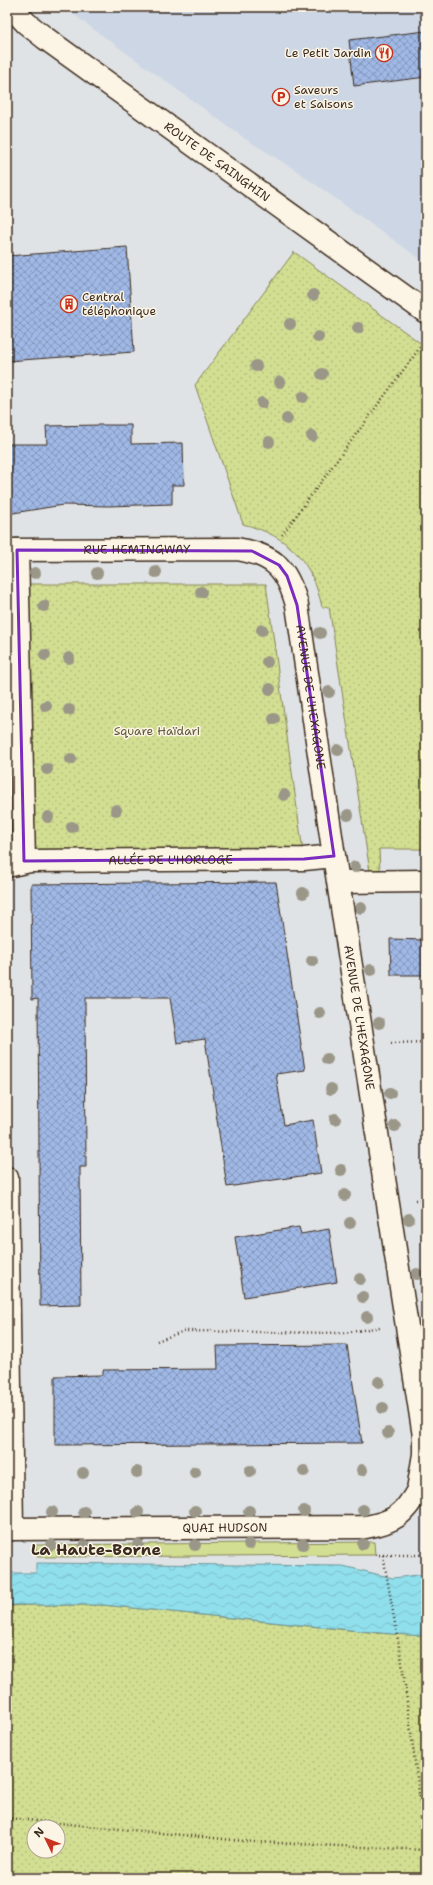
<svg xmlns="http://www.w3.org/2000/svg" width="433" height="1885" font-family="'Shantell Sans',sans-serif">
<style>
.built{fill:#ccd6e5}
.green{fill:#d2de91;stroke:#868458}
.park{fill:url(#park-dots);stroke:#868458;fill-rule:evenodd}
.water{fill:url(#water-waves);stroke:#6e979a}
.building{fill:url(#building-cross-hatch);stroke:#3b2a1e}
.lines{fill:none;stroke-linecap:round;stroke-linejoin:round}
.pedestrian-casing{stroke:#3b2a1e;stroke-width:25}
.minor-casing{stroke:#3b2a1e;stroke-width:25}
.tertiary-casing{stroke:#3b2a1e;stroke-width:25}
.path{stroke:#3b2a1e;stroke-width:2.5;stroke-dasharray:1 3;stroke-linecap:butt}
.pedestrian{stroke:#fcf5e5;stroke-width:22}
.minor{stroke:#fcf5e5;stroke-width:22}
.tertiary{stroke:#fcf5e5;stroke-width:22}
.tree{fill:#9a9688}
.marked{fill:none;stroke:#7b2cbf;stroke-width:3;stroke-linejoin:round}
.labels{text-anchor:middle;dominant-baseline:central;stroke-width:3;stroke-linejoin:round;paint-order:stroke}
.poi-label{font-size:12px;fill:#3b2a1e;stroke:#fcf5e5;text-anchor:start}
.street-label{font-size:12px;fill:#3b2a1e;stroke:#fcf5e5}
.park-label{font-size:12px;fill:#61573b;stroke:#fcf5e5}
.district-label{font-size:16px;font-weight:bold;fill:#3b2a1e;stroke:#fcf5e5}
</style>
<defs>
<pattern id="park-dots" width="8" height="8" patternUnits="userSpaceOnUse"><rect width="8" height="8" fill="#d2de91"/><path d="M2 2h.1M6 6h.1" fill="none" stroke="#b5bf7d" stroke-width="1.8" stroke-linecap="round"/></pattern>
<pattern id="water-waves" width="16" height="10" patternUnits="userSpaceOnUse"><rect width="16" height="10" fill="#90dfed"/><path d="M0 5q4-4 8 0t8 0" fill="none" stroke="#7dc0cb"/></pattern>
<pattern id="building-cross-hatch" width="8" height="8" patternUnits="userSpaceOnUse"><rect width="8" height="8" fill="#9fb8e5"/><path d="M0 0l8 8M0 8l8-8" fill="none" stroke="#8396b9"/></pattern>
</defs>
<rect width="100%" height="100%" fill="#e0e3e5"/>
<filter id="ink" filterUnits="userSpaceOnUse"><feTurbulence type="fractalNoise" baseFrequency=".025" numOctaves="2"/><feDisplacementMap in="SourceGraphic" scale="8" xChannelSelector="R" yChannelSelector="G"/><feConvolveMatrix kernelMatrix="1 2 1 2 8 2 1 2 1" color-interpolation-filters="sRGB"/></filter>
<g filter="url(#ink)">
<path class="built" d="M63,7H426V263L294,169L247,140Z"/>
<path class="green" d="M374,1542L375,1555L37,1557L36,1545Z"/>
<path class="park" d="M294,252L426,347V849H379L380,873L370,872L329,607H322C312,561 289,536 243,524L195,385Z
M28,584H266L304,859L30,861Z
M32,1605H103L378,1633L426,1636V1878H7V1606ZM34,1827H58V1851H34Z"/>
<path class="water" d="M36,1563L343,1566L393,1578L426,1574V1636L391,1634L103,1605H7V1573H36Z"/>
<path class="building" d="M426,31V77L354,86L349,40Z
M127,247L134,352L7,361V256Z
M100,425H131V444L183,443L184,485H172V504L108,506L63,505L7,514V444H47L46,426Z
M276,882L305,1070L276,1074L284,1125L313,1120L321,1173L227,1187L205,1039L177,1043L170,998H85L86,1167H80L81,1305L40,1306L38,998L32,999L31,884Z
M390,939L426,940V975H391Z
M299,1227L301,1234L329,1229L337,1282L244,1297L235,1237Z
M347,1345L362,1443L55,1445V1376L103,1375V1370L218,1369L217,1346Z"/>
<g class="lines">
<defs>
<g id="pedestrian">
<path d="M17,550L24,861"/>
<path id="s1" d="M7,866L30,861L304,859L334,856"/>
</g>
<g id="minor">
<path id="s2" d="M7,550L237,549C275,555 287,569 297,605L334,856L424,1436V1454L418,1490"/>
<path d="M339,882L426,881"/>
<path d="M7,1178L12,1529"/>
<path id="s3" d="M7,1529L366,1527C394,1522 404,1515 418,1490H426"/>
</g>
<g id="tertiary">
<path id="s4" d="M11,7L26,23L45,38L426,312"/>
</g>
</defs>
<use href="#pedestrian" class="pedestrian-casing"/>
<use href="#minor" class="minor-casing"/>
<use href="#tertiary" class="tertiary-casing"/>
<path class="path" d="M282,535L424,342
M391,1043L426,1042
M415,1200H426
M157,1341L184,1331L345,1333L380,1327
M375,1555H426
M383,1555L402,1663L426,1846
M7,1818L254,1842L426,1850"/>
<use href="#pedestrian" class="pedestrian"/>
<use href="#minor" class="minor"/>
<use href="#tertiary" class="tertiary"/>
</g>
<g class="tree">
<circle cx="313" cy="295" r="6"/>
<circle cx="290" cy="324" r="6"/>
<circle cx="358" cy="328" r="6"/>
<circle cx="318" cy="337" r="6"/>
<circle cx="256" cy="366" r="6"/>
<circle cx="322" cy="374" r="6"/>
<circle cx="280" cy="382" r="6"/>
<circle cx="303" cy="397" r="6"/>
<circle cx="262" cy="403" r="6"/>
<circle cx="287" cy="419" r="6"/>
<circle cx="312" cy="436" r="6"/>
<circle cx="269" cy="442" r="6"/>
<circle cx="156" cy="572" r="6"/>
<circle cx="35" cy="573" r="6"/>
<circle cx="97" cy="573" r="6"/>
<circle cx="201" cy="592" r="6"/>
<circle cx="44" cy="606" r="6"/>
<circle cx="262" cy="630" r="6"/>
<circle cx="320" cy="633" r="6"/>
<circle cx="45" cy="655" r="6"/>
<circle cx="69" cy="658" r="6"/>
<circle cx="267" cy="662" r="6"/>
<circle cx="270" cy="689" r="6"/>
<circle cx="329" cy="692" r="6"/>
<circle cx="46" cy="706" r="6"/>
<circle cx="69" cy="710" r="6"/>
<circle cx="274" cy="719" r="6"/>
<circle cx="338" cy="750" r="6"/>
<circle cx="71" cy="759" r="6"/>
<circle cx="47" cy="769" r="6"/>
<circle cx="284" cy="795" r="6"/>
<circle cx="116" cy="810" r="6"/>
<circle cx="348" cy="815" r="6"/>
<circle cx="48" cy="817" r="6"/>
<circle cx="72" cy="827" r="6"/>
<circle cx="355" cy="867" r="6"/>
<circle cx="303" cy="893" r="6"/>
<circle cx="361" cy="908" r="6"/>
<circle cx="312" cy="961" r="6"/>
<circle cx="371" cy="970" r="6"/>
<circle cx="320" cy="1013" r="6"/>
<circle cx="379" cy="1023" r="6"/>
<circle cx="327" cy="1059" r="6"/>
<circle cx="331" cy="1089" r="6"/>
<circle cx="390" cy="1093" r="6"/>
<circle cx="335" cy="1119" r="6"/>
<circle cx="395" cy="1126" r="6"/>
<circle cx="341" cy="1170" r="6"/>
<circle cx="345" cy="1195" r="6"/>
<circle cx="409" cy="1219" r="6"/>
<circle cx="350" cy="1223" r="6"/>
<circle cx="417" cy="1274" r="6"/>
<circle cx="360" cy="1279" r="6"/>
<circle cx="363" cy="1297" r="6"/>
<circle cx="367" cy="1317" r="6"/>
<circle cx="379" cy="1382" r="6"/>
<circle cx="383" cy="1408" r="6"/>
<circle cx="388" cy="1433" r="6"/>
<circle cx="362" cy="1470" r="6"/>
<circle cx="250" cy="1471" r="6"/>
<circle cx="304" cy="1471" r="6"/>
<circle cx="137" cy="1472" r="6"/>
<circle cx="195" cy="1472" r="6"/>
<circle cx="83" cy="1473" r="6"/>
<circle cx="363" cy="1510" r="6"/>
<circle cx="195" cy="1511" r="6"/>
<circle cx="249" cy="1511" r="6"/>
<circle cx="304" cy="1511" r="6"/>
<circle cx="52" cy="1512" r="6"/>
<circle cx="84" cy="1512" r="6"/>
<circle cx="138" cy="1512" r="6"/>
<circle cx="249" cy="1544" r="6"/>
<circle cx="303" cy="1544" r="6"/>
<circle cx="363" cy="1544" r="6"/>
<circle cx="51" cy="1545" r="6"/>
<circle cx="138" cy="1545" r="6"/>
<circle cx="195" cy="1545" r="6"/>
<circle cx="85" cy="1546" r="6"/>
</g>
</g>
<path class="marked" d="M17,550L252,551L279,565L287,576L297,605L334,856L304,859L24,861Z"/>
<defs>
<symbol id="restaurant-ring" viewBox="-11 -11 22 22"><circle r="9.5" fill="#fcf5e5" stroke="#c8321e" stroke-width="1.5"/><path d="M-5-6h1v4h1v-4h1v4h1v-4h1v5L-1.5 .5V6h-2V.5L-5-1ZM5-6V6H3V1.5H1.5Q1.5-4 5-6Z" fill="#c8321e"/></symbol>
<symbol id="parking-ring" viewBox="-11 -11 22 22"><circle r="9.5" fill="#fcf5e5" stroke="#c8321e" stroke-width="1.5"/><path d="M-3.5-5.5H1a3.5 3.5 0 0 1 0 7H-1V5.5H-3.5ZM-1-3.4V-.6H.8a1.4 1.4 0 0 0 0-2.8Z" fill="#c8321e"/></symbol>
<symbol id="building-ring" viewBox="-11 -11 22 22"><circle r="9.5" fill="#fcf5e5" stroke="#c8321e" stroke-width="1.5"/><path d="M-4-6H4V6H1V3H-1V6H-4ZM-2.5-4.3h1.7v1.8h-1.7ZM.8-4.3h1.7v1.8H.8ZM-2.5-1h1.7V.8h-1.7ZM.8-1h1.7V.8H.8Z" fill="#c8321e"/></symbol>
</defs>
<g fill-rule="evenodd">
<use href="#restaurant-ring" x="374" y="43" width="20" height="20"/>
<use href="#parking-ring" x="271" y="87" width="20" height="20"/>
<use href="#building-ring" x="59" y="294" width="20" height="20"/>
</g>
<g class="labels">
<g class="poi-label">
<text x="371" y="53" text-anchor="end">Le Petit Jardin</text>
<text x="294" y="90">Saveurs<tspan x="294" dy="14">et Saisons</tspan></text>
<text x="82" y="297">Central<tspan x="82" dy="14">téléphonique</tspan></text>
</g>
<g class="street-label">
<text stroke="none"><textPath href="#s4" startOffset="258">ROUTE DE SAINGHIN</textPath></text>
<text stroke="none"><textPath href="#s2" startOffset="130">RUE HEMINGWAY</textPath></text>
<text stroke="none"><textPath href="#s2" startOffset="412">AVENUE DE L'HEXAGONE</textPath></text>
<text stroke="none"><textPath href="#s1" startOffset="164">ALLÉE DE L'HORLOGE</textPath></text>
<text stroke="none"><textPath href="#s2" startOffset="736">AVENUE DE L'HEXAGONE</textPath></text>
<text stroke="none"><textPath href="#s3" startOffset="218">QUAI HUDSON</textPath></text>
</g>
<g class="park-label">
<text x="157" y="731">Square Haïdari</text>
</g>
<g class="district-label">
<text x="96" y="1549">La Haute-Borne</text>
</g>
</g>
<rect width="433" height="1885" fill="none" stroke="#fcf5e5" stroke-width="24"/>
<rect x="12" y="12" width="409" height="1861" fill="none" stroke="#3b2a1e" stroke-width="1.5" filter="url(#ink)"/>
<g transform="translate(46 1839) rotate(313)"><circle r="19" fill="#fcf5e5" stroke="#afa495"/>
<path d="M0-3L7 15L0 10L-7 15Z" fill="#c8321e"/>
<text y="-6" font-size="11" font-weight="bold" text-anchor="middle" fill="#3b2a1e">N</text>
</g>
</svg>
